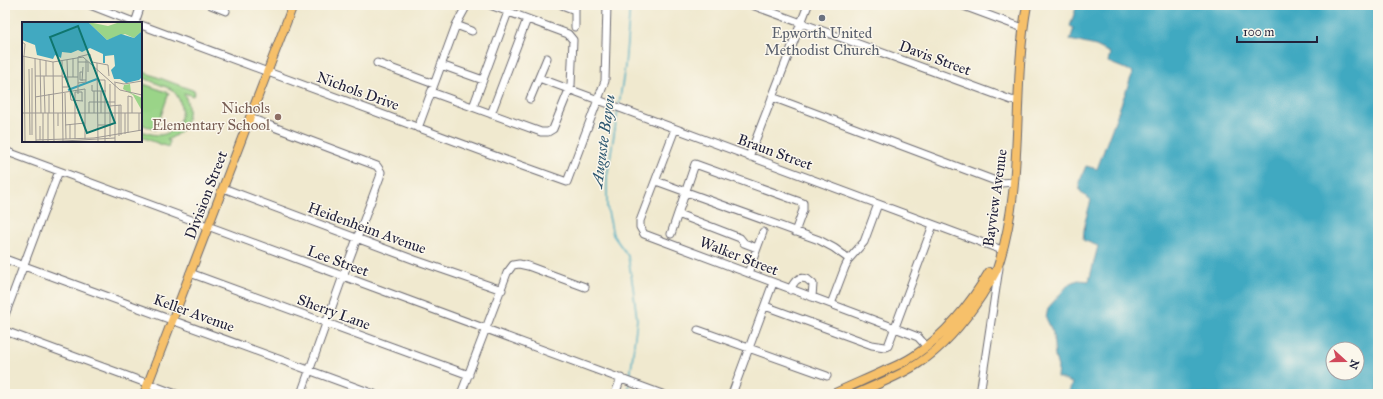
<svg xmlns="http://www.w3.org/2000/svg" width="1383" height="399" font-family="'IM FELL Great Primer',serif">
<style>
.green{fill:#9ad488;stroke:#5e7b62}
.water{fill:#41a9c1;stroke:#32667e;fill-rule:evenodd}
.lines{fill:none;stroke-linecap:round;stroke-linejoin:round}
.stream{stroke:#41a9c1;stroke-width:1.5}
.minor-casing{stroke:#6a686f;stroke-width:9}
.major-casing{stroke:#6a686f;stroke-width:10}
.minor{stroke:#fff;stroke-width:7}
.major{stroke:#f6c06b;stroke-width:8}
.worship-dot{fill:#6b7280;stroke:#fbf7ec;stroke-width:1.5}
.education-dot{fill:#8d6e63;stroke:#fbf7ec;stroke-width:1.5}
.labels{text-anchor:middle;dominant-baseline:central;stroke-width:3;stroke-linejoin:round;paint-order:stroke}
.worship-label{font-size:15px;fill:#5b616d;stroke:#fbf7ec}
.street-label{font-size:15px;fill:#22223b;stroke:#fbf7ec}
.education-label{font-size:15px;fill:#785e54;stroke:#fbf7ec;text-anchor:end}
.water-label{font-size:16px;font-style:italic;fill:#2e5871;stroke:#fbf7ec}
.inset-river{fill:none;stroke:#41a9c1;stroke-width:2}
.inset-road{fill:none;stroke:#9e9994;stroke-width:1}
.view{fill:#0f766e;fill-opacity:0.15;stroke:#0f766e;stroke-width:2}
.inset-edge{fill:none;stroke:#22223b;stroke-width:2}
</style>
<rect width="100%" height="100%" fill="#fbf7ec"/>
<filter id="ink" filterUnits="userSpaceOnUse"><feTurbulence type="fractalNoise" baseFrequency=".025" numOctaves="2"/><feDisplacementMap in="SourceGraphic" scale="8" xChannelSelector="R" yChannelSelector="G"/><feConvolveMatrix kernelMatrix="1 2 1 2 8 2 1 2 1" color-interpolation-filters="sRGB"/></filter>
<filter id="wash" filterUnits="userSpaceOnUse"><feTurbulence type="fractalNoise" baseFrequency=".012" numOctaves="4" result="noise"/><feDisplacementMap in="SourceGraphic" scale="16" xChannelSelector="R" yChannelSelector="G"/><feGaussianBlur stdDeviation="0.9" result="paint"/><feColorMatrix in="noise" values="0 0 0 0 0 0 0 0 0 0 0 0 0 0 0 0 0 1.4 0 .05"/><feComposite in="paint" operator="in"/></filter>
<g filter="url(#wash)">
<rect width="100%" height="100%" fill="#f0e9cf"/>
<path class="green" d="M141,71L195,91L193,96L184,93C193,113 188,131 167,140L170,141L168,147L141,137V131C147,133 153,135 160,135C184,132 188,103 171,89L141,77Z
M141,83L169,93L156,130L141,124Z"/>
<path class="water" d="M1077,5H1378V394H1068L1072,383L1057,377L1058,367L1055,357L1053,333L1046,318L1048,308L1069,284L1078,280L1089,281L1098,246L1083,240L1085,222L1091,200L1080,191L1079,182L1086,166L1097,169L1133,72L1108,62L1110,53L1096,46L1070,40L1074,28L1070,26ZM1333,349H1357V373H1333Z"/>
<g class="lines">
<path class="stream" d="M619,104L625,66L630,5
M618,110L607,177V207L613,235L628,256L633,287L637,319L630,379
M628,394L629,385"/>
</g>
</g>
<g filter="url(#ink)">
<g class="lines">
<defs>
<path id="minor" d="M90,5L136,23
M211,5L226,11
M562,5L575,10
M575,5V27
M752,5L1011,100L1018,101
M961,5L1023,28
M135,23L141,5
M141,25L514,163L567,182L605,81L607,5
M456,25L472,31
M377,63L434,84
M441,65L483,80
M539,78L1002,250L1001,255
M431,92L541,132H548L553,129L571,85L573,40L568,34L490,5
M772,97L1001,183L1014,182
M530,99L547,58
M473,107L508,12
M491,114L527,19
M250,118L377,166L381,172L380,177L343,276L301,394
M418,128L456,25L467,5
M675,129L640,221V227L644,234L895,328L918,337L927,347
M5,151L662,394
M749,157L808,5
M656,181L819,240L834,248L849,259
M223,188L415,260L502,290
M678,214L740,238L744,243L757,248
M671,234L695,164L803,203V210L795,232
M5,259L374,394
M190,273L469,375
M748,273L763,232
M790,290C794,282 797,276 807,279L813,284L812,297
M831,304L845,267L849,259L864,242L878,204
M765,306L872,345L885,347L888,346L933,225
M5,315L59,171
M698,330L827,376
M5,331L176,394
M461,394L507,273L513,265L519,264L528,266L585,287
M615,394L621,378
M732,394L773,283
M980,394L999,268"/>
<path id="major" d="M144,394L293,5
M833,394C850,386 867,379 884,371C894,367 905,362 914,356C946,334 970,305 989,272
M856,394C877,384 900,376 919,363C945,346 965,321 982,295C987,287 993,278 997,269C1026,184 1011,92 1027,5"/>
</defs>
<use href="#minor" class="minor-casing"/>
<use href="#major" class="major-casing"/>
<use href="#minor" class="minor"/>
<use href="#major" class="major"/>
</g>
</g>
<circle class="worship-dot" cx="822" cy="18" r="4"/>
<circle class="education-dot" cx="278" cy="117" r="4"/>
<g class="labels">
<g class="worship-label">
<text x="822" y="33">Epworth United<tspan x="822" dy="17">Methodist Church</tspan></text>
</g>
<g class="street-label">
<text transform="translate(935 58) rotate(20)">Davis Street</text>
<text transform="translate(358 91) rotate(20)">Nichols Drive</text>
<text transform="translate(775 152) rotate(20)">Braun Street</text>
<text transform="translate(206 195) rotate(-69)">Division Street</text>
<text transform="translate(995 198) rotate(-82)">Bayview Avenue</text>
<text transform="translate(367 228) rotate(20)">Heidenheim Avenue</text>
<text transform="translate(739 256) rotate(21)">Walker Street</text>
<text transform="translate(338 261) rotate(20)">Lee Street</text>
<text transform="translate(334 312) rotate(20)">Sherry Lane</text>
<text transform="translate(194 313) rotate(20)">Keller Avenue</text>
</g>
<g class="education-label">
<text x="270" y="108">Nichols<tspan x="270" dy="17">Elementary School</tspan></text>
</g>
<g class="water-label">
<text transform="translate(603 141) rotate(-82)">Auguste Bayou</text>
</g>
</g>
<g transform="translate(22 22)">
<rect width="120" height="120" fill="#f0e9cf"/>
<path d="M66,0L86,4L98,0H120V9L112,16L103,12L85,18ZM108,62L109,71L120,76V89L111,73L101,67L102,63Z" fill="#9ad488"/>
<path d="M0,0H66L85,18L99,12L112,16L120,9V55L117,58L104,61L98,57H92L89,48L93,44L92,33L83,34V41H81V32L68,26L60,30L56,28L49,31L40,30L39,36L33,33L31,37L15,33L13,23L0,18Z" fill="#41a9c1"/>
<path class="inset-river" d="M46,68L75,57"/>
<path class="inset-road" d="M0,20L3,22L2,35M0,34L31,40L61,35L98,68L120,73M2,35L3,120M13,36L14,120M51,36V55M18,37L19,91M40,39L41,120M31,40L32,120M56,40H66V50M75,41L76,120M10,46V113M7,47L8,113M60,50H58V58H64M13,54H40M22,54L23,91M24,54V39M40,55H56M75,58H83V120M60,59L61,45M92,60L102,62L120,59M56,61L64,60V38M88,62V115M70,63V69H84M40,65H46L45,38M72,69V91M79,69V91M48,70L49,78L61,79M43,71L44,117M27,72V91M56,72V35L68,32L70,40L86,43L87,54M13,75L63,67V117M97,83V114M88,84L99,83V113M0,91H120M21,91V120M26,91V119M67,91V80H93M103,91V112M117,91V109M48,102V117M43,103L63,101M76,103H89M18,104V118M36,104V91M106,111V74L110,75V91M53,117V70H60V79M14,118L72,116L120,108M25,120L93,116M93,120V61"/>
<path class="view" d="M56,4L93,101L65,111L28,15Z"/>
<rect width="120" height="120" class="inset-edge"/>
</g>
<rect width="1383" height="399" fill="none" stroke="#fbf7ec" stroke-width="20"/>
<g transform="translate(1345 361) rotate(111)"><circle r="19" fill="#fbf7ec" stroke="#a4a2a5"/>
<path d="M0-3L7 15L0 10L-7 15Z" fill="#d1495b"/>
<text y="-6" font-size="11" font-weight="bold" text-anchor="middle" fill="#22223b">N</text>
</g>
<path d="M1237 36v6h80v-6" fill="none" stroke="#22223b" stroke-width="2"/>
<text x="1243" y="36" font-size="12" fill="#22223b" stroke="#fbf7ec" stroke-width="3" paint-order="stroke">100 m</text>
</svg>
